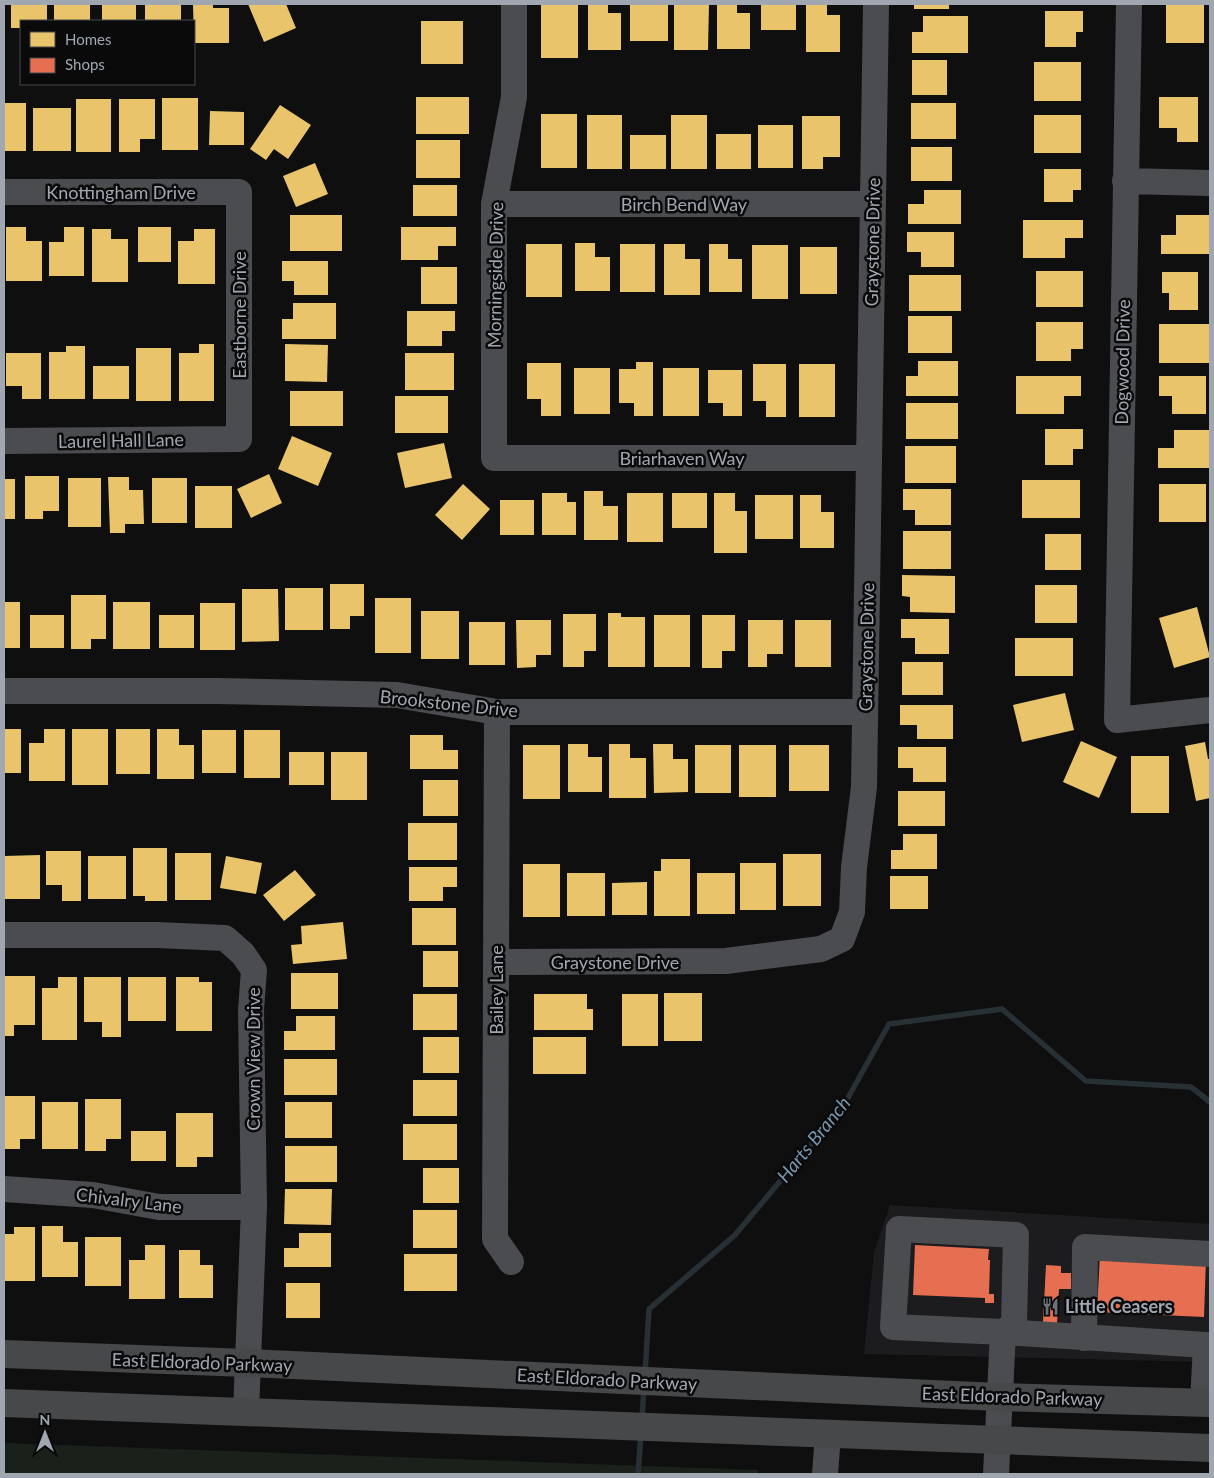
<svg xmlns="http://www.w3.org/2000/svg" width="1214" height="1478" font-family="Lato,sans-serif">
<style>
.built{fill:#1c1c1e}
.green{fill:#1a201a}
.homes{fill:#e9c46a}
.shops{fill:#e76f51}
.lines{fill:none;stroke-linecap:round;stroke-linejoin:round}
.stream{stroke:#273035;stroke-width:5.5}
.minor{stroke:#4a4c4f;stroke-width:26}
.major{stroke:#46484a;stroke-width:28}
.labels{text-anchor:middle;dominant-baseline:central;stroke-width:5;stroke-linejoin:round;paint-order:stroke}
.street-label{font-size:18px;fill:#a0a7b1;stroke:#0a0a0b}
.poi-label{font-size:18px;font-weight:bold;fill:#a0a7b1;stroke:#0a0a0b;text-anchor:start}
.water-label{font-size:19px;font-style:italic;fill:#7797ad;stroke:#0a0a0b}
</style>
<rect width="100%" height="100%" fill="#0f0f10"/>
<path class="built" d="M890,1205L1210,1224V1362L864,1354L874,1252Z"/>
<path class="green" d="M4,1443L758,1470V1474H4Z"/>
<path class="homes" d="M11,4H47V21H21V28H11Z
M54,4H90V21H54Z
M102,4H136V21H102Z
M145,4H181V21H145Z
M193,4H213V8H229V43H194Z
M248,4H286L296,28L264,42Z
M541,4H578V58H541Z
M588,4H608V13H621V50H588Z
M630,4H668V41H630Z
M674,4H709L708,50H674Z
M717,4H737V13H750V49H717Z
M761,4H796V30H761Z
M806,4H827V15H840V52H806Z
M914,4H949V9H914Z
M1166,4H1204V43H1166Z
M1045,11H1083V32H1076V47H1045Z
M923,16H968V53H912V32H923Z
M421,21H463V64H421Z
M912,60H947V95H912Z
M1034,62H1081V101H1034Z
M416,97H469V134H416Z
M1159,97H1198V142H1177V128H1159Z
M162,98H198V150H162Z
M76,99H111V152H76Z
M119,99H155V139H140V152H119Z
M4,103H26V151H4Z
M911,103H956V139H911Z
M280,105L311,125L288,159L274,149L266,160L250,149Z
M33,108H71V151H33Z
M210,111L244,112V145H209Z
M541,114H577V168H541Z
M587,115H622V169H587Z
M671,115H707V169H671Z
M1034,115H1081V153H1034Z
M802,116H840V157H823V169H802Z
M758,125H793V168H758Z
M716,134H751V169H716Z
M630,135H666V169H630Z
M416,140H460V178H416Z
M911,147H952V181H911Z
M315,163L328,194L296,207L283,176Z
M1044,169H1081V190H1073V202H1044Z
M413,185H457V216H413Z
M924,190H961V224H908V204H924Z
M290,215H342V251H290Z
M1176,215H1209V254H1161V235H1176Z
M1023,220H1083V238H1065V258H1023Z
M6,227H26V241H42V281H6Z
M64,227H84V276H49V242H64Z
M138,227H171V262H138Z
M401,227H456V246H438V260H401Z
M92,229H111V239H128V282H92Z
M194,229H215V284H178V241H194Z
M907,232H954V267H921V252H907Z
M575,243H595V257H610V291H575Z
M526,244H562V297H526Z
M620,244H655V292H620Z
M664,244H685V259H700V295H664Z
M709,244H728V259H742V292H709Z
M752,245H788V299H752Z
M800,247H837V294H800Z
M282,261H328V295H294V281H282Z
M421,267H457V304H421Z
M1036,271H1083V307H1036Z
M1162,272H1198V310H1169V293H1162Z
M909,275H961V311H909Z
M293,303H336V339H282V319H293Z
M407,311H455V331H442V346H407Z
M908,316H952V353H908Z
M1036,322H1083V349H1071V361H1036Z
M1159,324H1210V363H1159Z
M199,344H214V401H179V353H199Z
M285,344L328,345L327,382L285,381Z
M66,346H85V399H49V352H66Z
M136,348H171V401H136Z
M6,353H41V399H22V386H6Z
M405,353H454V390H405Z
M918,361H958V396H906V376H918Z
M636,362H653V416H634V403H619V369H636Z
M527,363H561V416H541V399H527Z
M753,364H786V417H766V401H753Z
M799,364H835V417H799Z
M93,366H129V399H93Z
M574,368H610V414H574Z
M663,368H699V416H663Z
M708,370H742V416H723V403H708Z
M1016,376H1081V396H1064V414H1016Z
M1159,376H1206V414H1172V396H1159Z
M290,391H343V426H290Z
M395,396H448V433H395Z
M906,403H958V439H906Z
M1045,429H1083V449H1073V465H1045Z
M1174,430H1210V468H1158V448H1174Z
M292,436L332,453L318,486L278,469Z
M444,443L452,478L405,488L397,453Z
M905,446H956V483H905Z
M269,474L282,503L251,518L237,489Z
M25,476H59V511H43V519H25Z
M108,477H129V490H143L144,524H125V533H110Z
M68,478H101V527H68Z
M152,478H187V523H152Z
M4,479H15V519H4Z
M1022,480H1080V518H1022Z
M463,484L490,509L462,540L435,515Z
M1159,484H1206V522H1159Z
M195,486H232V528H195Z
M903,489H951V525H915V510H903Z
M584,491H603V506H618V540H584Z
M542,493H567V502H576V535H542Z
M627,493H663V542H627Z
M672,493H707V528H672Z
M714,493H735V511H747V553H714Z
M755,495H793V539H755Z
M800,495H821V512H834V548H800Z
M500,500H534V535H500Z
M903,531H951V569H903Z
M1045,534H1081V570H1045Z
M902,575L955,576V613L910,612V597L902,596Z
M330,584H364V616H350V629H330Z
M1035,585H1077V623H1035Z
M285,588H323V630H285Z
M242,589H278L279,641L242,642Z
M71,595H106V639H91V649H71Z
M375,598H411V653H375Z
M4,602H20V648H4Z
M113,602H150V649H113Z
M200,603H235V650H200Z
M1197,607L1210,657L1174,668L1159,618Z
M421,611H459V659H421Z
M608,613H621V617H645V667H608Z
M563,614H596V651H584V667H563Z
M30,615H64V648H30Z
M159,615H194V648H159Z
M654,615H690V667H654Z
M702,615H735V651H722V668H702Z
M901,619H949V654H915V638H901Z
M516,620H551V655H536V667L517,668Z
M748,620H783V654H767V667H748Z
M795,620H831V667H795Z
M469,622H505V665H469Z
M1015,638H1073V676H1015Z
M902,662H943V695H902Z
M1065,693L1074,730L1022,742L1013,705Z
M900,705H953V739H917V725H900Z
M4,729H21V773H4Z
M44,729H65V781H29V743H44Z
M72,729H108V785H72Z
M116,729H150V774H116Z
M157,729H179V745H194V779H157Z
M202,730H236V773H202Z
M244,730H280V778H244Z
M410,735H443V750H458V769H410Z
M1081,741L1117,757L1099,798L1063,782Z
M1205,742L1208,759H1210V798L1196,801L1185,746Z
M568,744H588V757H602V792H568Z
M609,744H630V758H646V798H609Z
M653,744H673V759H688V792L654,793Z
M523,745H560V799H523Z
M695,745H731V793H695Z
M739,745H776V797H739Z
M789,745H829V791H789Z
M898,747H946V782H913V768H898Z
M289,752H324V785H289Z
M331,752H367V800H331Z
M1131,756H1169V813H1131Z
M423,780H458V816H423Z
M898,791H945V826H898Z
M408,823H457V860H408Z
M903,834H937V869H891V850H903Z
M133,848H167V901H145V896H133Z
M46,851H81V901H62V885H46Z
M175,853H211V900H175Z
M783,854H821V906H783Z
M40,855V899H4V856Z
M88,856H126V899H88Z
M226,856L262,863L256,894L220,888Z
M661,859H690V916H654V871H661Z
M740,863H776V910H740Z
M523,864H560V917H523Z
M409,867H457V887H443V901H409Z
M295,870L316,895L284,921L263,895Z
M567,873H605V916H567Z
M697,873H735V914H697Z
M890,876H928V909H890Z
M647,882V915H612V883Z
M412,908H456V945H412Z
M343,922L347,959L293,964L291,945L302,944L301,926Z
M423,951H458V987H423Z
M291,973H338V1009H291Z
M4,976H35V1025H14V1036H4Z
M58,977H77V1040H42V988H58Z
M84,977H121V1037H102V1022H84Z
M128,977H166V1021H128Z
M176,977H199V982H212V1031H176Z
M664,993H702V1041H664Z
M413,994H457V1030H413Z
M534,994H587V1009H593V1030H534Z
M622,994H658V1046H622Z
M296,1016H335V1050H284V1031H296Z
M423,1037H459V1073H423Z
M533,1037H586V1074H533Z
M284,1059H337V1095H284Z
M413,1080H457V1116H413Z
M4,1096H35V1139H20V1149H4Z
M85,1099H121V1139H106V1151H85Z
M42,1102H78V1149H42Z
M285,1102H332V1138H285Z
M176,1113H213V1157H197V1167H176Z
M403,1124H457V1160H403Z
M131,1131H166V1161H131Z
M285,1146H337V1182H285Z
M423,1168H459V1203H423Z
M285,1189H332L331,1225L284,1224Z
M413,1210H457V1248H413Z
M42,1226H63V1242H78V1277H42Z
M14,1227H35V1281H4V1234H14Z
M299,1233H331V1267H284V1248H299Z
M85,1237H121V1286H85Z
M145,1245H165V1299H129V1260H145Z
M179,1250H200V1265H213V1298H179Z
M404,1254H457V1291H404Z
M286,1283H320V1318H286Z"/>
<path class="shops" d="M915,1245L989,1249L988,1260H990L989,1294H994V1303H985V1298L913,1295Z
M1100,1254L1206,1259L1204,1317L1097,1312Z
M1046,1265L1061,1266V1273H1071V1289H1059L1057,1324L1043,1323Z"/>
<g class="lines">
<path class="stream" d="M645,1374L649,1309L735,1235L844,1105L889,1024L1002,1009L1086,1081L1191,1087L1210,1102
M642,1419L644,1388
M638,1474L641,1433"/>
<path class="minor" d="M514,4V97L494,204V458H869
M1129,4L1117,720L1210,710
M1125,181L1210,183
M4,192H239V439L4,441
M494,204H873
M4,691H217L397,695L497,712H865
M497,712L495,1239L511,1262
M4,935H157L225,938L243,954L254,970L251,1010L254,1207L246,1412
M496,962L726,961L821,949L842,939L852,912L854,867L864,787L876,4
M4,1189L93,1195L159,1207H254
M1003,1332L1206,1345L1203,1402
M1084,1338L1085,1247L1210,1254
M825,1474L828,1435
M996,1474L1003,1332L893,1327L899,1229L1016,1235L1014,1325L1003,1332"/>
<path class="major" d="M4,1354L247,1363L999,1397L1210,1403
M4,1403L1210,1448"/>
</g>
<defs>
<symbol id="restaurant-bare" viewBox="-9 -9 18 18"><path d="M-5-6h1v4h1v-4h1v4h1v-4h1v5L-1.5 .5V6h-2V.5L-5-1ZM5-6V6H3V1.5H1.5Q1.5-4 5-6Z" fill="#6d7279" stroke="#0a0a0b" stroke-width="2.5" paint-order="stroke"/></symbol>
</defs>
<g fill-rule="evenodd">
<use href="#restaurant-bare" x="1038" y="1294" width="25" height="25"/>
</g>
<g class="labels">
<g class="street-label">
<text x="121" y="192">Knottingham Drive</text>
<text x="684" y="204">Birch Bend Way</text>
<text transform="translate(872 242) rotate(-89)">Graystone Drive</text>
<text transform="translate(495 275) rotate(-89)">Morningside Drive</text>
<text transform="translate(239 315) rotate(-90)">Eastborne Drive</text>
<text transform="translate(1122 362) rotate(-89)">Dogwood Drive</text>
<text transform="translate(121 440) rotate(-1)">Laurel Hall Lane</text>
<text x="682" y="458">Briarhaven Way</text>
<text transform="translate(866 647) rotate(-89)">Graystone Drive</text>
<text transform="translate(449 703) rotate(6)">Brookstone Drive</text>
<text x="615" y="962">Graystone Drive</text>
<text transform="translate(496 990) rotate(-90)">Bailey Lane</text>
<text transform="translate(253 1059) rotate(-90)">Crown View Drive</text>
<text transform="translate(129 1200) rotate(7)">Chivalry Lane</text>
<text transform="translate(202 1362) rotate(2)">East Eldorado Parkway</text>
<text transform="translate(607 1379) rotate(3)">East Eldorado Parkway</text>
<text transform="translate(1012 1396) rotate(2)">East Eldorado Parkway</text>
</g>
<g class="poi-label">
<text x="1065" y="1306">Little Ceasers</text>
</g>
<g class="water-label">
<text transform="translate(813 1139) rotate(-51)">Harts Branch</text>
</g>
</g>
<rect width="1214" height="1478" fill="none" stroke="#a0a7b1" stroke-width="10"/>
<rect x="20" y="20" width="175" height="65" fill="#0a0a0b" stroke="#46494d"/>
<rect x="30" y="32" width="25" height="15" fill="#e9c46a" stroke="#46494d"/>
<text x="65" y="45" font-size="15" fill="#a0a7b1">Homes</text>
<rect x="30" y="58" width="25" height="15" fill="#e76f51" stroke="#46494d"/>
<text x="65" y="70" font-size="15" fill="#a0a7b1">Shops</text>
<g transform="translate(45 1433)" stroke="#0a0a0b" stroke-width="4" paint-order="stroke">
<path d="M0-4L9 19L0 12L-9 19Z" fill="#a0a7b1"/>
<text y="-8" font-size="14" font-weight="bold" text-anchor="middle" fill="#a0a7b1">N</text>
</g>
</svg>
